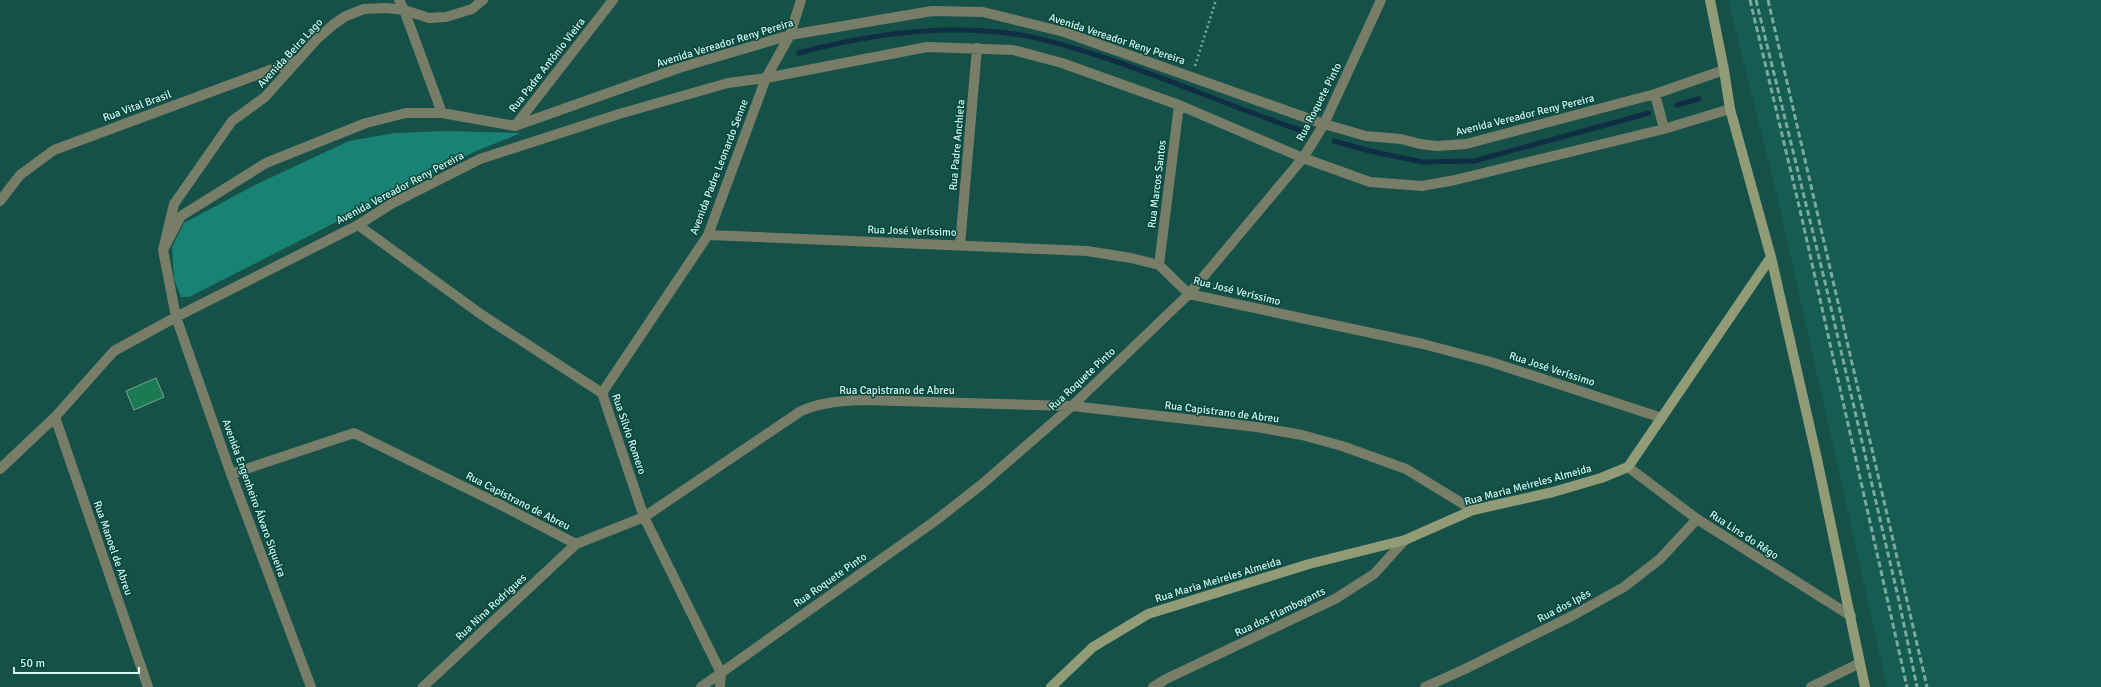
<svg xmlns="http://www.w3.org/2000/svg" width="2101" height="687" font-family="Signika,sans-serif">
<style>
.built{fill:#155d52}
.green{fill:#188374}
.lines{fill:none;stroke-linecap:round;stroke-linejoin:round}
.stream{stroke:#0f2e43;stroke-width:5}
.building{fill:#1c7a53;stroke:#70ac8d}
.path{stroke:#79a8a0;stroke-width:2.5;stroke-dasharray:2 3;stroke-linecap:butt}
.street{stroke:#777d66;stroke-width:10}
.secondary{stroke:#919c77;stroke-width:10}
.rail{stroke:#7aa9a1;stroke-width:3;stroke-dasharray:6 3;stroke-linecap:butt}
.labels{text-anchor:middle;dominant-baseline:central;stroke-width:3;stroke-linejoin:round;paint-order:stroke}
.street-label{font-size:11px;fill:#d3f7ef;stroke:#04463d}
</style>
<rect width="100%" height="100%" fill="#155148"/>
<path class="built" d="M1728,0H2101V687H1887L1775,187Z"/>
<path class="green" d="M445,131L521,133L476,151L189,297H181L174,279L172,247L184,223L257,184L349,141L395,133Z"/>
<g class="lines">
<path class="stream" d="M799,53C869,34 942,24 1014,34C1039,37 1063,45 1087,52C1162,75 1232,108 1306,132
M1677,105L1699,99
M1334,141L1370,151L1422,162L1474,161L1649,113"/>
</g>
<path class="building" d="M156,378L164,397L134,410L126,391Z"/>
<g class="lines">
<path class="path" d="M1195,66L1216,0"/>
<path class="street" d="M399,0L404,10L442,113
M1655,94L1664,129
M515,126L613,0
M0,201L20,175L54,150L297,60
M358,225L482,315L602,393L644,517L721,673L720,687
M708,235L1087,251L1131,258L1159,265L1189,294L1423,344L1491,362L1662,418
M960,245L977,48
M163,250L181,216L266,163L366,123L406,113H442L515,126L679,68L790,35L932,11L983,12L1064,32L1324,124L1366,136L1401,139L1420,144L1437,146L1466,144L1655,94L1724,70
M1159,265L1179,105
M602,393L708,235L766,78L790,35L801,0
M55,417L148,687
M1628,467L1697,519L1851,616
M0,469L55,417L114,351L176,317L358,225L391,204L480,159L619,114L728,83L766,78L927,47L1013,50L1062,63L1179,105L1303,158L1370,182L1422,186L1455,180L1664,129L1730,109
M231,474L354,433L501,505L576,544
M311,687L231,474L176,317L163,250L174,204L232,121L265,97L317,39L334,24L346,16L364,9L386,8L404,10L429,18L446,17L472,9L483,0
M423,687L576,544L644,517L801,411C821,402 842,401 863,400L1072,406L1257,427L1302,435L1342,446L1406,469L1473,510
M701,687L935,521L981,485L1072,406L1189,294L1303,158L1324,124L1381,0
M1153,687L1166,679L1335,599L1374,574L1405,540
M1425,687L1465,669L1572,616L1624,587L1660,559L1697,519
M1811,687L1860,663"/>
<path class="secondary" d="M1710,0L1724,70L1730,109L1771,257L1817,459L1865,687
M1051,687L1093,647L1148,614L1309,564L1405,540L1473,510L1553,492L1601,478L1628,467L1771,257"/>
<path class="rail" d="M1750,0L1800,210L1907,687
M1756,0L1825,282L1899,601L1917,687
M1768,0L1927,687"/>
</g>
<g class="labels">
<g class="street-label">
<text transform="translate(1117 39) rotate(18)">Avenida Vereador Reny Pereira</text>
<text transform="translate(725 43) rotate(-17)">Avenida Vereador Reny Pereira</text>
<text transform="translate(290 53) rotate(-47)">Avenida Beira Lago</text>
<text transform="translate(547 65) rotate(-52)">Rua Padre Antônio Vieira</text>
<text transform="translate(1319 102) rotate(-63)">Rua Roquete Pinto</text>
<text transform="translate(137 106) rotate(-20)">Rua Vital Brasil</text>
<text transform="translate(1525 115) rotate(-14)">Avenida Vereador Reny Pereira</text>
<text transform="translate(957 145) rotate(-85)">Rua Padre Anchieta</text>
<text transform="translate(719 167) rotate(-69)">Avenida Padre Leonardo Senne</text>
<text transform="translate(1157 184) rotate(-83)">Rua Marcos Santos</text>
<text transform="translate(400 188) rotate(-28)">Avenida Vereador Reny Pereira</text>
<text transform="translate(912 231) rotate(2)">Rua José Veríssimo</text>
<text transform="translate(1237 291) rotate(14)">Rua José Veríssimo</text>
<text transform="translate(1552 369) rotate(18)">Rua José Veríssimo</text>
<text transform="translate(1082 379) rotate(-43)">Rua Roquete Pinto</text>
<text x="897" y="390">Rua Capistrano de Abreu</text>
<text transform="translate(1222 412) rotate(7)">Rua Capistrano de Abreu</text>
<text transform="translate(629 434) rotate(71)">Rua Sílvio Romero</text>
<text transform="translate(1528 485) rotate(-15)">Rua Maria Meireles Almeida</text>
<text transform="translate(254 498) rotate(70)">Avenida Engenheiro Álvaro Siqueira</text>
<text transform="translate(518 501) rotate(27)">Rua Capistrano de Abreu</text>
<text transform="translate(1744 535) rotate(33)">Rua Lins do Rêgo</text>
<text transform="translate(113 548) rotate(71)">Rua Manoel de Abreu</text>
<text transform="translate(830 580) rotate(-35)">Rua Roquete Pinto</text>
<text transform="translate(1218 580) rotate(-17)">Rua Maria Meireles Almeida</text>
<text transform="translate(1564 606) rotate(-28)">Rua dos Ipês</text>
<text transform="translate(491 607) rotate(-43)">Rua Nina Rodrigues</text>
<text transform="translate(1280 612) rotate(-26)">Rua dos Flamboyants</text>
</g>
</g>
<path d="M14 667v6h125v-6" fill="none" stroke="#d3f7ef" stroke-width="2"/>
<text x="20" y="667" font-size="12" fill="#d3f7ef" stroke="#04463d" stroke-width="3" paint-order="stroke">50 m</text>
</svg>
